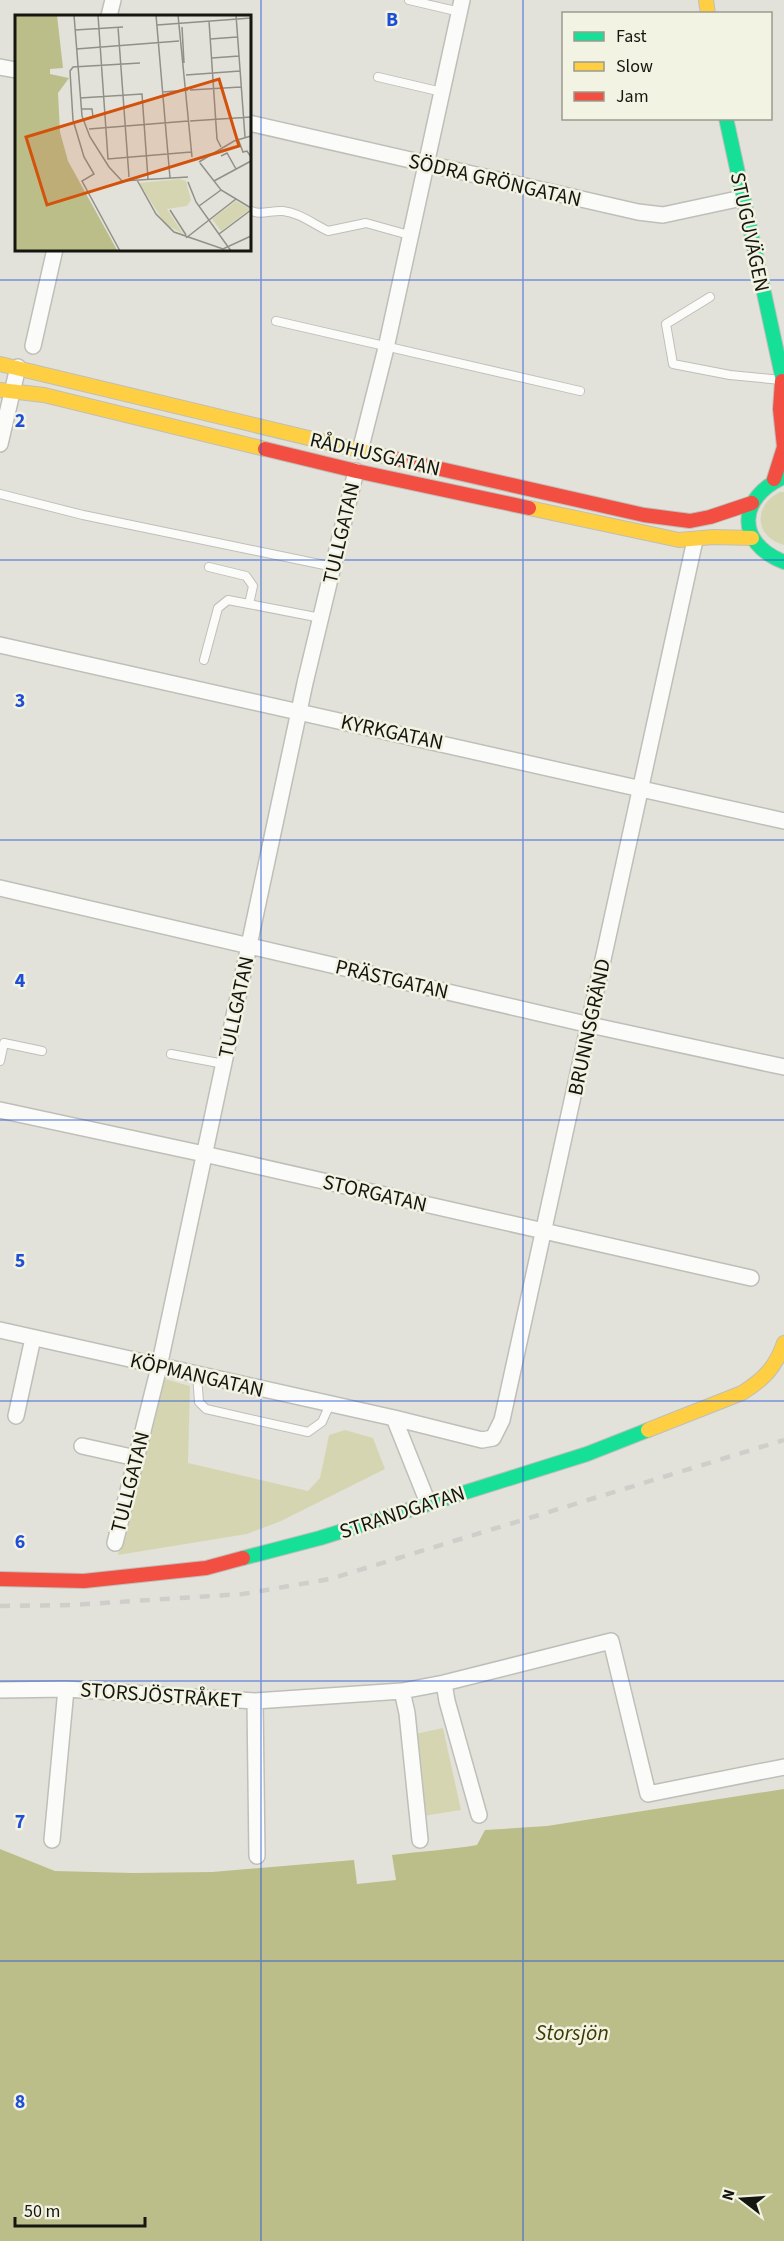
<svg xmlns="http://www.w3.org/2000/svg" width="784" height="2241" font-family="'Source Sans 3',sans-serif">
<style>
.green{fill:#d5d6b1}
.water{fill:#bcbe8a}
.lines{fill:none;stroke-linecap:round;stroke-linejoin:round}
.lane-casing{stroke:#bfbfb9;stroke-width:10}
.street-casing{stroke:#bfbfb9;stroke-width:18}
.fast-casing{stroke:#bfbfb9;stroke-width:16}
.slow-casing{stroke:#bfbfb9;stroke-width:16}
.jam-casing{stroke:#bfbfb9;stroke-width:16}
.lane{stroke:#fbfbf9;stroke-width:8}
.street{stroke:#fbfbf9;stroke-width:15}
.fast{stroke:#16e098;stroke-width:14}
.slow{stroke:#ffcf43;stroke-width:14}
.jam{stroke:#f24e42;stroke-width:14}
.rail{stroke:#cececb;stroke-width:4.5;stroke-dasharray:10 10;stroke-linecap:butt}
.grid{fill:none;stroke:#1d4ed8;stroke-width:1.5;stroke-opacity:0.55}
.labels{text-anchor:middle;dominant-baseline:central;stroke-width:5;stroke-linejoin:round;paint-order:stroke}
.street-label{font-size:21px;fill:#161610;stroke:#f2f3e3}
.water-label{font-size:22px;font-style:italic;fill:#3b3b02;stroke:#f2f3e3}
.inset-road{fill:none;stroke:#909089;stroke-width:1.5}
.view{fill:#d3520c;fill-opacity:0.15;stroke:#d3520c;stroke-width:3}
.inset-edge{fill:none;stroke:#161610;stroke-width:3}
.grid-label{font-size:20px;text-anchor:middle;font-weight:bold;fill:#1d4ed8;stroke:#f2f3e3;stroke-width:5;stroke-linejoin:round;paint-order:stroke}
</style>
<rect width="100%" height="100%" fill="#e2e2da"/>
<path class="green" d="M780,492H784V545C754,537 753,505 780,492Z
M161,1378L190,1386L188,1463L308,1491L320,1478L329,1435L345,1430L373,1438L385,1469L281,1521L247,1534L118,1555Z
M443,1728L461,1810L423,1816L415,1734Z"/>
<path class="water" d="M784,1789V2241H0V1849L55,1871L133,1873L212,1872L354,1860L357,1884L396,1880L392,1855C421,1851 449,1850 477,1845L485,1830L547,1826Z"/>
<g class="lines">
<defs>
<path id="lane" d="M409,0L460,12
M378,77L442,92
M249,210C261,216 270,210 283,211C300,213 313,224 328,231L366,223L409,235
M710,297L666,324L673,364L730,375L781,380
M276,321L580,391
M0,494L83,515L334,567
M209,567L246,576L253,586L249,604
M204,660L218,608L228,600L321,618
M171,1054L224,1064
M0,1061L4,1043L42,1051
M197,1375L199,1402L206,1409L308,1432L322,1422L330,1404"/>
<path id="street" d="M109,16L113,0
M0,67L16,70
M249,123L638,212L663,215L742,198
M33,346L55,249
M0,444L18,367
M360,451L386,348L462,0
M0,645L784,821
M0,888L590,1025L784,1067
M0,1110L204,1154L751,1278
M0,1330L394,1418L482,1440L493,1438L502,1420L695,540
M16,1416L33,1338
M394,1418L428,1503
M82,1446L136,1458
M115,1543L159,1367L305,683L356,471
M444,1683L447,1701L479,1815
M0,1690L66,1689L255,1701L402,1691L444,1683L611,1641L648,1794L784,1767
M402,1691L407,1713L420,1840
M255,1701L257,1856
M52,1840L66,1689"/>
<path id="fast" d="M726,118L784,385
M784,477C738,497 735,543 784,562
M243,1558L320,1538L587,1454L648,1430"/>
<path id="slow" d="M706,0L708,14
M0,364L392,458
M0,390L44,395L265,449
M529,508L679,540L713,537L752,538
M648,1430L742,1393C763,1380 776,1367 784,1343"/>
<path id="jam" d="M265,449L356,471L529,508
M392,458L644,515L690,521L710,517L752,503
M774,479L784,447L780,409L782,381
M0,1579L84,1581L206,1568L243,1558"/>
</defs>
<use href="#lane" class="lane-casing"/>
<use href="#street" class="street-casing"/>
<use href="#fast" class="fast-casing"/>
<use href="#slow" class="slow-casing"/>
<use href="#jam" class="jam-casing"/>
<use href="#lane" class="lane"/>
<use href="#street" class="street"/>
<use href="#fast" class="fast"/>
<use href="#slow" class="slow"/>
<use href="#jam" class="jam"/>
<path class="rail" d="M0,1606L71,1605L243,1594L330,1579L784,1440"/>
</g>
<path class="grid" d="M261,0V2241M523,0V2241M0,280H784M0,560H784M0,840H784M0,1120H784M0,1401H784M0,1681H784M0,1961H784"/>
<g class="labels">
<g class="street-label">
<text transform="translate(495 180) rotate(13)">SÖDRA GRÖNGATAN</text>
<text transform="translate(750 232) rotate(78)">STUGUVÄGEN</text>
<text transform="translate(375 454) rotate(13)">RÅDHUSGATAN</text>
<text transform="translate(341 533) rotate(-77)">TULLGATAN</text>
<text transform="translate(392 732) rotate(12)">KYRKGATAN</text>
<text transform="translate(392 979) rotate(13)">PRÄSTGATAN</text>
<text transform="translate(236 1007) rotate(-78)">TULLGATAN</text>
<text transform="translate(589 1027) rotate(-78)">BRUNNSGRÄND</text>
<text transform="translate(375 1193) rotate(13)">STORGATAN</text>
<text transform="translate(197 1375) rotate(13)">KÖPMANGATAN</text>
<text transform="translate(130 1482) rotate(-76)">TULLGATAN</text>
<text transform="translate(402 1512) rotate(-18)">STRANDGATAN</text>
<text transform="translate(161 1695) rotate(4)">STORSJÖSTRÅKET</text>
</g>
<g class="water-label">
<text x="572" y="2033">Storsjön</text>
</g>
</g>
<g transform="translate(15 15)">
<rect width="236" height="236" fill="#e2e2da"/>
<path d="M165,164L171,166L176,185L172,191L152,194L168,219L150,209L124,168ZM221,186L235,194L206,216L197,204Z" fill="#d5d6b1"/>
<path d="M0,0H42L48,53L35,54V59L54,63L43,78L45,117L53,146L102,235H0Z" fill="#bcbe8a"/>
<path class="inset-road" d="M59,0L67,101L75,122L94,152L107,166L173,162M83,0L93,144L176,137M141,0L155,163M163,0L177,142M221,0L230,122M194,6L202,124L206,132M142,10L236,3M103,12L114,162M167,12L169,48M60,15L108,12M195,24L222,22M61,34L164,26M197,43L224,41M171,60L225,56M175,75L226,72M148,77L173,75M65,83L127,79L133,164M66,94H77L78,102M175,106L236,102M74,114L173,106M223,124L228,137L232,136L236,142M206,141L212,138L221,154M184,147L219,126L236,121M185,148L206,175L236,193M122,165L141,199L159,217L208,234L236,221M199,166L236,146M173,167L181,187L216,236M184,191L206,175M155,195L171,220M204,219L236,195M171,223L221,184M105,236L67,166L79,159L69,142L58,105L55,56L58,52L125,48"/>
<path class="view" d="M204,64L224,131L32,190L11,122Z"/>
<rect width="236" height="236" class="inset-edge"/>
</g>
<g class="grid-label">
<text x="392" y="26">B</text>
<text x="20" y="427">2</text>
<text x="20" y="707">3</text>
<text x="20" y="987">4</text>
<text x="20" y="1267">5</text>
<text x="20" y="1548">6</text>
<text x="20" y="1828">7</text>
<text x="20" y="2108">8</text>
</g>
<rect x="562" y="12" width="210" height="108" fill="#f2f3e3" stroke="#9a9b8f" stroke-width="1.5"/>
<rect x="574" y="32" width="30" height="9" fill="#16e098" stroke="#9a9b8f" stroke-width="1.5"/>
<text x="616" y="42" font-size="18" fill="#161610">Fast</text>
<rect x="574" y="62" width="30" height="9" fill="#ffcf43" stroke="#9a9b8f" stroke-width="1.5"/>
<text x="616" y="72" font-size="18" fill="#161610">Slow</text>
<rect x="574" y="92" width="30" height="9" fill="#f24e42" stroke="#9a9b8f" stroke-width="1.5"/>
<text x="616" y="102" font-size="18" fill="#161610">Jam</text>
<g transform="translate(742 2199) rotate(287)" stroke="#f2f3e3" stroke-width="4.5" paint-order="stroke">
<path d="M0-4.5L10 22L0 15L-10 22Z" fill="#161610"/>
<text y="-9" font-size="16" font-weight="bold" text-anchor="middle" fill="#161610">N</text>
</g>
<path d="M15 2217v9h130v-9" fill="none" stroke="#161610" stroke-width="3"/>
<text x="24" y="2217" font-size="18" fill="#161610" stroke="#f2f3e3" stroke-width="4.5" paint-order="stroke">50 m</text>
</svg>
